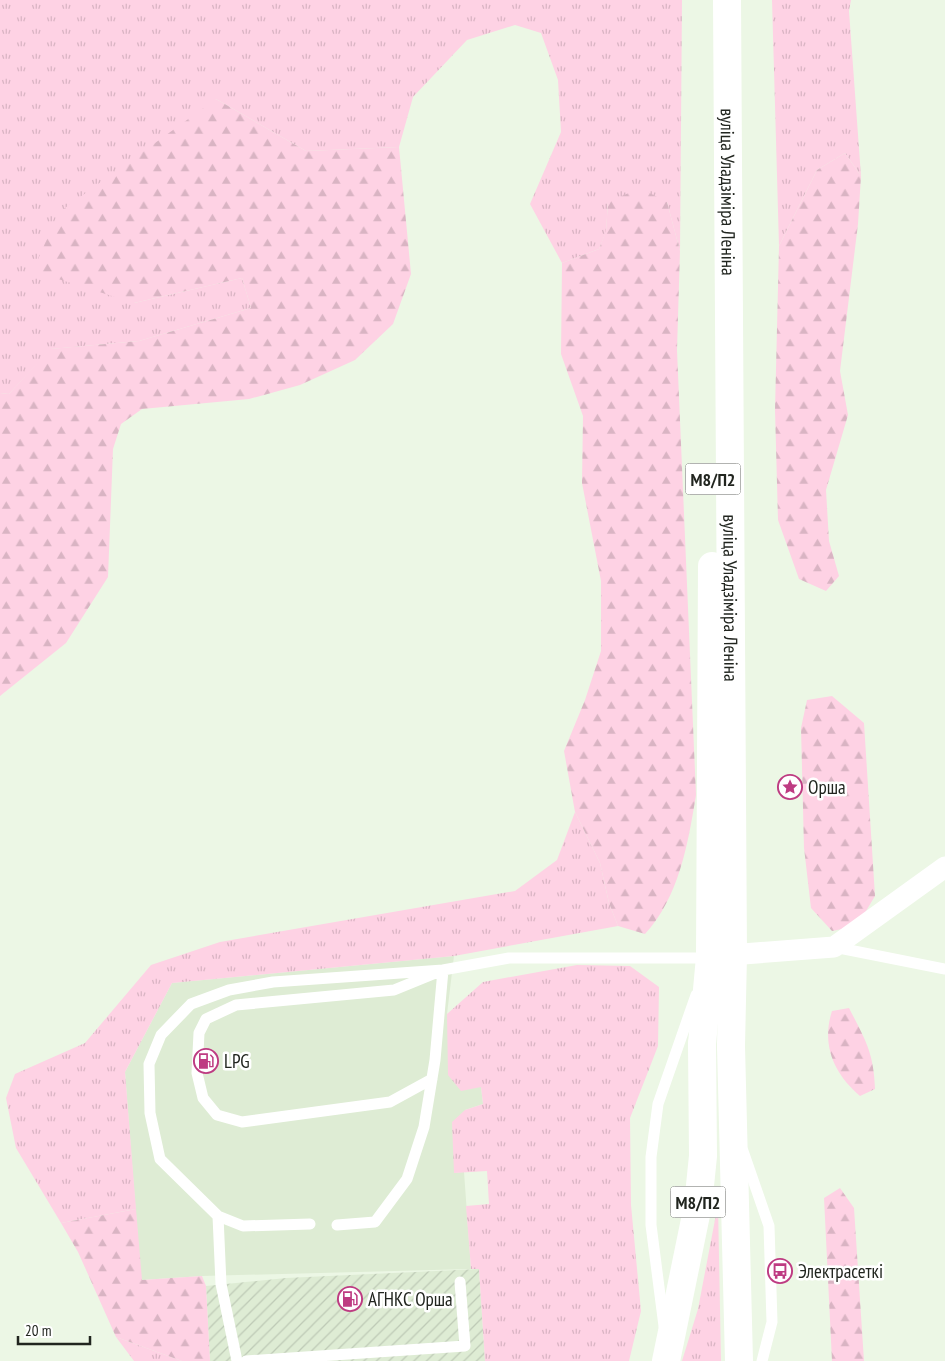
<svg xmlns="http://www.w3.org/2000/svg" width="945" height="1361" font-family="'PT Sans Narrow',sans-serif">
<style>
.built{fill:#deecd4}
.industrial{fill:url(#industrial-furrows)}
.grass{fill:url(#grass-tufts)}
.forest{fill:url(#forest-firs)}
.lines{fill:none;stroke-linecap:round;stroke-linejoin:round}
.lane{stroke:#fff;stroke-width:11}
.street{stroke:#fff;stroke-width:21}
.primary{stroke:#fff;stroke-width:28}
.highway{stroke:#fff;stroke-width:28}
.labels{text-anchor:middle;dominant-baseline:central;stroke-width:5;stroke-linejoin:round;paint-order:stroke}
.shield{fill:#fff;stroke:#646662;stroke-width:1}
.shield-label{font-size:18px;font-weight:bold;fill:#21251f}
.street-label{font-size:19px;fill:#21251f;stroke:#fff}
.poi-label{font-size:19px;fill:#21251f;stroke:#fff;text-anchor:start}
</style>
<defs>
<pattern id="industrial-furrows" width="10" height="10" patternUnits="userSpaceOnUse" patternTransform="scale(1.25)"><rect width="10" height="10" fill="#deecd4"/><path d="M-1 1l2-2M0 10L10 0M9 11l2-2" fill="none" stroke="#becab6"/></pattern>
<pattern id="grass-tufts" width="24" height="20" patternUnits="userSpaceOnUse" patternTransform="scale(1.25)"><rect width="24" height="20" fill="#fed2e4"/><path d="M3 7l-1-3M5 7V3M7 7l1-3M15 17l-1-3M17 17v-4M19 17l1-3" fill="none" stroke="#d9b4c3"/></pattern>
<pattern id="forest-firs" width="22" height="20" patternUnits="userSpaceOnUse" patternTransform="scale(1.25)"><rect width="22" height="20" fill="#fed2e4"/><path d="M5 1l3.5 6h-7zM16 11l3.5 6h-7z" fill="#d9b4c3"/></pattern>
</defs>
<rect width="100%" height="100%" fill="#ecf7e5"/>
<path class="built" d="M454,956L447,1014L481,1087L483,1104L465,1110L454,1173L464,1172L471,1269L202,1276L141,1280L125,1072L172,983Z"/>
<path class="industrial" d="M479,1269L485,1361H210L206,1286L286,1278Z"/>
<path class="grass" d="M0,0H682L680,251L667,202H608L606,232L599,249L562,263L530,204L561,132L558,80L541,33L515,25L467,40L413,97L399,147L306,151L216,99L134,303L242,278L251,308L139,341L51,349L9,394L0,393Z
M772,0H851L849,11L861,176L845,153L817,170L779,246Z
M575,812L600,863L609,903L618,926L454,956L172,983L125,1072L136,1209L61,1223L16,1148L6,1098L15,1074L85,1043L151,965L220,942L515,891L557,860Z
M577,965L630,966L659,987L658,1046L630,1118L631,1205L641,1311L629,1361H485L479,1269H471L466,1206L489,1204L487,1171L454,1173L452,1122L465,1110L483,1104L481,1087L461,1091L448,1075L447,1014L483,982Z
M718,1204L721,1361H682L698,1309Z
M116,1337L182,1361H134Z"/>
<path class="forest" d="M216,99L306,151L399,147L411,274L393,324L355,360L300,385L249,399L142,409L121,424L113,449L108,577L66,643L0,696V393L9,394L50,349L139,341L251,308L242,278L134,303L33,271L58,213Z
M845,153L861,176L858,224L840,371L848,415L826,490L829,541L839,576L826,591L799,579L778,520L775,410L779,246L817,170Z
M640,188L667,202L680,251L677,350L696,795C688,844 679,897 645,934L618,926L609,903L600,863L575,812L564,751L585,700L601,651V581L582,483L583,416L561,354L562,263L599,249L606,231L608,202Z
M832,696L864,723L875,896L857,926L832,931L811,908L804,848L801,728L807,700Z
M849,1008C865,1039 874,1053 875,1089L860,1096C834,1074 821,1045 832,1011Z
M840,1188L854,1208L864,1361H832L824,1198Z
M136,1209L142,1280L202,1276L206,1286L210,1361H182L116,1337L78,1252L61,1223Z"/>
<g class="lines">
<path class="lane" d="M834,947L945,969
M432,1079L390,1102L242,1122L217,1115L203,1098L197,1073L199,1033L206,1019L236,1005L394,990L443,970L509,958H709
M743,1151L769,1226L772,1322L762,1361
M218,1216L221,1284L237,1361
M310,1224L243,1226L218,1216L160,1159L150,1113L149,1064L161,1035L191,1004L229,990L273,982L443,970L435,1060L424,1127L407,1179L375,1222L337,1225
M664,1326L651,1225V1157L658,1104L696,995
M246,1361L465,1346L460,1282"/>
<path class="street" d="M717,956L834,947L945,867"/>
<g class="primary">
<path id="s1" d="M727,0L733,955L731,1046"/>
<path d="M702,1044L710,957L712,566"/>
</g>
<path class="highway" d="M731,1046L739,1361
M666,1361L698,1205L703,1156L702,1044"/>
</g>
<defs>
<symbol id="sight-ring" viewBox="-11 -11 22 22"><circle r="9.5" fill="#fff" stroke="#be3b82" stroke-width="1.5"/><path d="M0-6L1.8-2.2L6-1.7L2.9 1.2L3.7 5.4L0 3.3L-3.7 5.4L-2.9 1.2L-6-1.7L-1.8-2.2Z" fill="#be3b82"/></symbol>
<symbol id="fuel-ring" viewBox="-11 -11 22 22"><circle r="9.5" fill="#fff" stroke="#be3b82" stroke-width="1.5"/><path d="M-5.5-6h7V0h2V4h1.3V-2.5L3-4.5l.8-.8L6-3V5H2.5V1h-1V6h-7ZM-4.2-4.7v3.2H.2V-4.7Z" fill="#be3b82"/></symbol>
<symbol id="bus-ring" viewBox="-11 -11 22 22"><circle r="9.5" fill="#fff" stroke="#be3b82" stroke-width="1.5"/><path d="M-5-6H5V4H4V6H2V4H-2V6H-4V4H-5ZM-3.5-4V0h7V-4ZM-3.5 1.2v1.5H-2V1.2ZM2 1.2v1.5H3.5V1.2Z" fill="#be3b82"/></symbol>
</defs>
<g fill-rule="evenodd">
<use href="#sight-ring" x="776" y="773" width="28" height="28"/>
<use href="#fuel-ring" x="192" y="1047" width="28" height="28"/>
<use href="#bus-ring" x="766" y="1257" width="28" height="28"/>
<use href="#fuel-ring" x="336" y="1285" width="28" height="28"/>
</g>
<g class="labels">
<g class="shield">
<rect x="685.5" y="463.5" width="55" height="31" rx="4"/>
<rect x="670.5" y="1186.5" width="55" height="31" rx="4"/>
</g>
<g class="shield-label">
<text x="713" y="479">М8/П2</text>
<text x="698" y="1202">М8/П2</text>
</g>
<g class="street-label">
<text stroke="none"><textPath href="#s1" startOffset="192">вуліца Уладзіміра Леніна</textPath></text>
<text stroke="none"><textPath href="#s1" startOffset="598">вуліца Уладзіміра Леніна</textPath></text>
</g>
<g class="poi-label">
<text x="808" y="787">Орша</text>
<text x="224" y="1061">LPG</text>
<text x="798" y="1271">Электрасеткі</text>
<text x="368" y="1299">АГНКС Орша</text>
</g>
</g>
<path d="M18 1336v8h72v-8" fill="none" stroke="#21251f" stroke-width="2.5"/>
<text x="25" y="1336" font-size="15" fill="#21251f" stroke="#ffffff" stroke-width="4" paint-order="stroke">20 m</text>
</svg>
